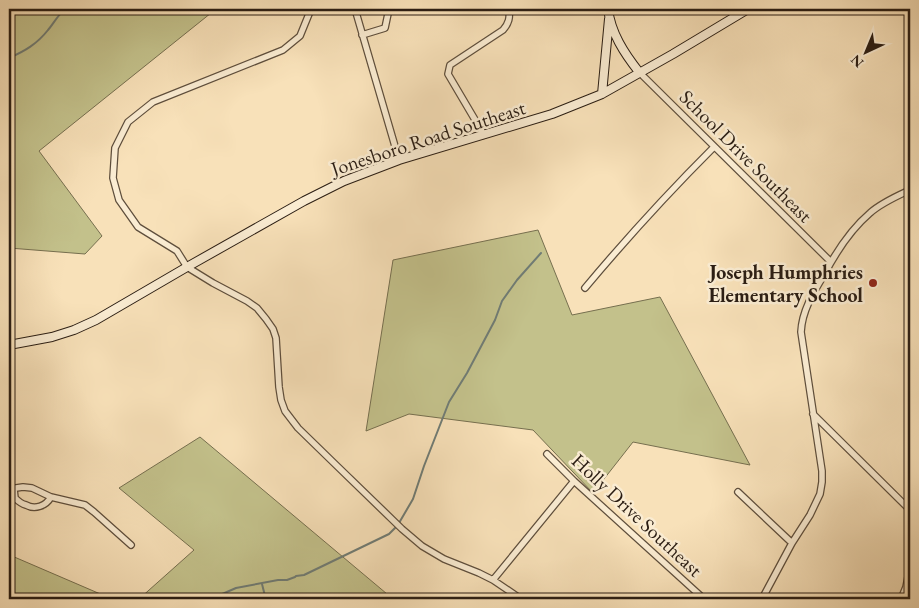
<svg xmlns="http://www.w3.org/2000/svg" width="919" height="608" font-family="'EB Garamond',serif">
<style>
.green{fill:#c3c18b;stroke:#766f4f}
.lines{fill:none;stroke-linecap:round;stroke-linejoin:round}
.stream{stroke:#707c75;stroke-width:2}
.street-casing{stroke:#5e4e3c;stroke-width:8}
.secondary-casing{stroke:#2a1d13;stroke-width:10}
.street{stroke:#faecd2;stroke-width:5.5}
.secondary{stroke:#faecd2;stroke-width:8}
.poi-dot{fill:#8f2418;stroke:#faecd2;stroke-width:2}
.labels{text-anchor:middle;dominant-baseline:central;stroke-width:5;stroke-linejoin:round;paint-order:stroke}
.street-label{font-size:20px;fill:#2a1d13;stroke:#faecd2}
.poi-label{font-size:20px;font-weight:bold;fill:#2a1d13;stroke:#faecd2;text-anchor:end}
</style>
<rect width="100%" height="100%" fill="#f8e1b9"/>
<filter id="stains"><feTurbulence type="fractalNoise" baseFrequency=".004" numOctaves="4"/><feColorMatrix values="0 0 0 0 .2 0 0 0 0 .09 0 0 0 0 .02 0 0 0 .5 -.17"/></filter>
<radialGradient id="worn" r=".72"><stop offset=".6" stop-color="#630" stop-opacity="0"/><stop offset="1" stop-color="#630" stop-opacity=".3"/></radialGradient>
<path class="green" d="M9,9H216L39,151L102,236L85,254L9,248Z
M538,230L572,315L660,297L750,465L633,442L593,493L533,430L409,414L366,431L393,260Z
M200,437L393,599H139L194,550L119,488Z
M12,556L112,599H9V557Z"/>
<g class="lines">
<path class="stream" d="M9,58C25,51 37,44 48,30C54,23 58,14 66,9
M399,523L413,499L424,466L449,402L467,373L495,320L502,301L517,280L541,253
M262,584L265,596L269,599
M206,599L220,595L236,588L278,580H287L295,577L296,576L304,575L389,534L396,527"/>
<defs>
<path id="street" d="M311,9L300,36L283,50L153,102L128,122L115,148L113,178L119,200L138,227L177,251L187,267L213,283L247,301L257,308L266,319L273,329L276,338L279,387L281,400L285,411L298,428L336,465L402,529L422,546L444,559L479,573L493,580L521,599
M355,9L399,160
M362,35L385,28L389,9
M639,72L831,262
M484,135L448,74L450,65L503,30C509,23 510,18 509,9
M585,288C626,239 669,192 714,147
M813,414L910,510
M547,454L574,481L704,599
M9,489L23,487L32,488L51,497L85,505L94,512L131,545
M14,489L15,498C18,501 22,504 26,505C35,510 46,506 51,497
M738,492L792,543
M493,580L574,481
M762,599L792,543L810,515L820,494L822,482V471L801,332C802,311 813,293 824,275C836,252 850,230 870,213C881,203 897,196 910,190
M901,599L906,587L910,567"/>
<path id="secondary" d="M608,9C611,33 624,53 639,72
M602,94L609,19
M9,345L52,337L74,330L96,320L187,267L304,201L344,181L399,160L552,114L602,94L673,54L748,9"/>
</defs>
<use href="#street" class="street-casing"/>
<use href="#secondary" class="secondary-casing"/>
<use href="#street" class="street"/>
<use href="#secondary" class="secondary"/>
</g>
<circle class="poi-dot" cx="873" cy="283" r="5"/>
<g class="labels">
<g class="street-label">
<text transform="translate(428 138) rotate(-18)">Jonesboro Road Southeast</text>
<text transform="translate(746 156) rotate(45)">School Drive Southeast</text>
<text transform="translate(637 515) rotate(43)">Holly Drive Southeast</text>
</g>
<g class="poi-label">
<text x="863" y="272">Joseph Humphries<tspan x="863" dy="23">Elementary School</tspan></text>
</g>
</g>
<rect width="919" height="608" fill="none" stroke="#f8e1b9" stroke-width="30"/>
<rect x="10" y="10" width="899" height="588" fill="none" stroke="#2a1d13" stroke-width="2.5"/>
<rect x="15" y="15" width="889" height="578" fill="none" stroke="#2a1d13"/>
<g transform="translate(866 52) rotate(224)" stroke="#faecd2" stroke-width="4" paint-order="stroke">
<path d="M0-4L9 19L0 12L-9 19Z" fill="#2a1d13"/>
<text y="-8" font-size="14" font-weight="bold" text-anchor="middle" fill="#2a1d13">N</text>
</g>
<rect width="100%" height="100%" filter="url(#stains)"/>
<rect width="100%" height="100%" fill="url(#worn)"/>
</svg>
